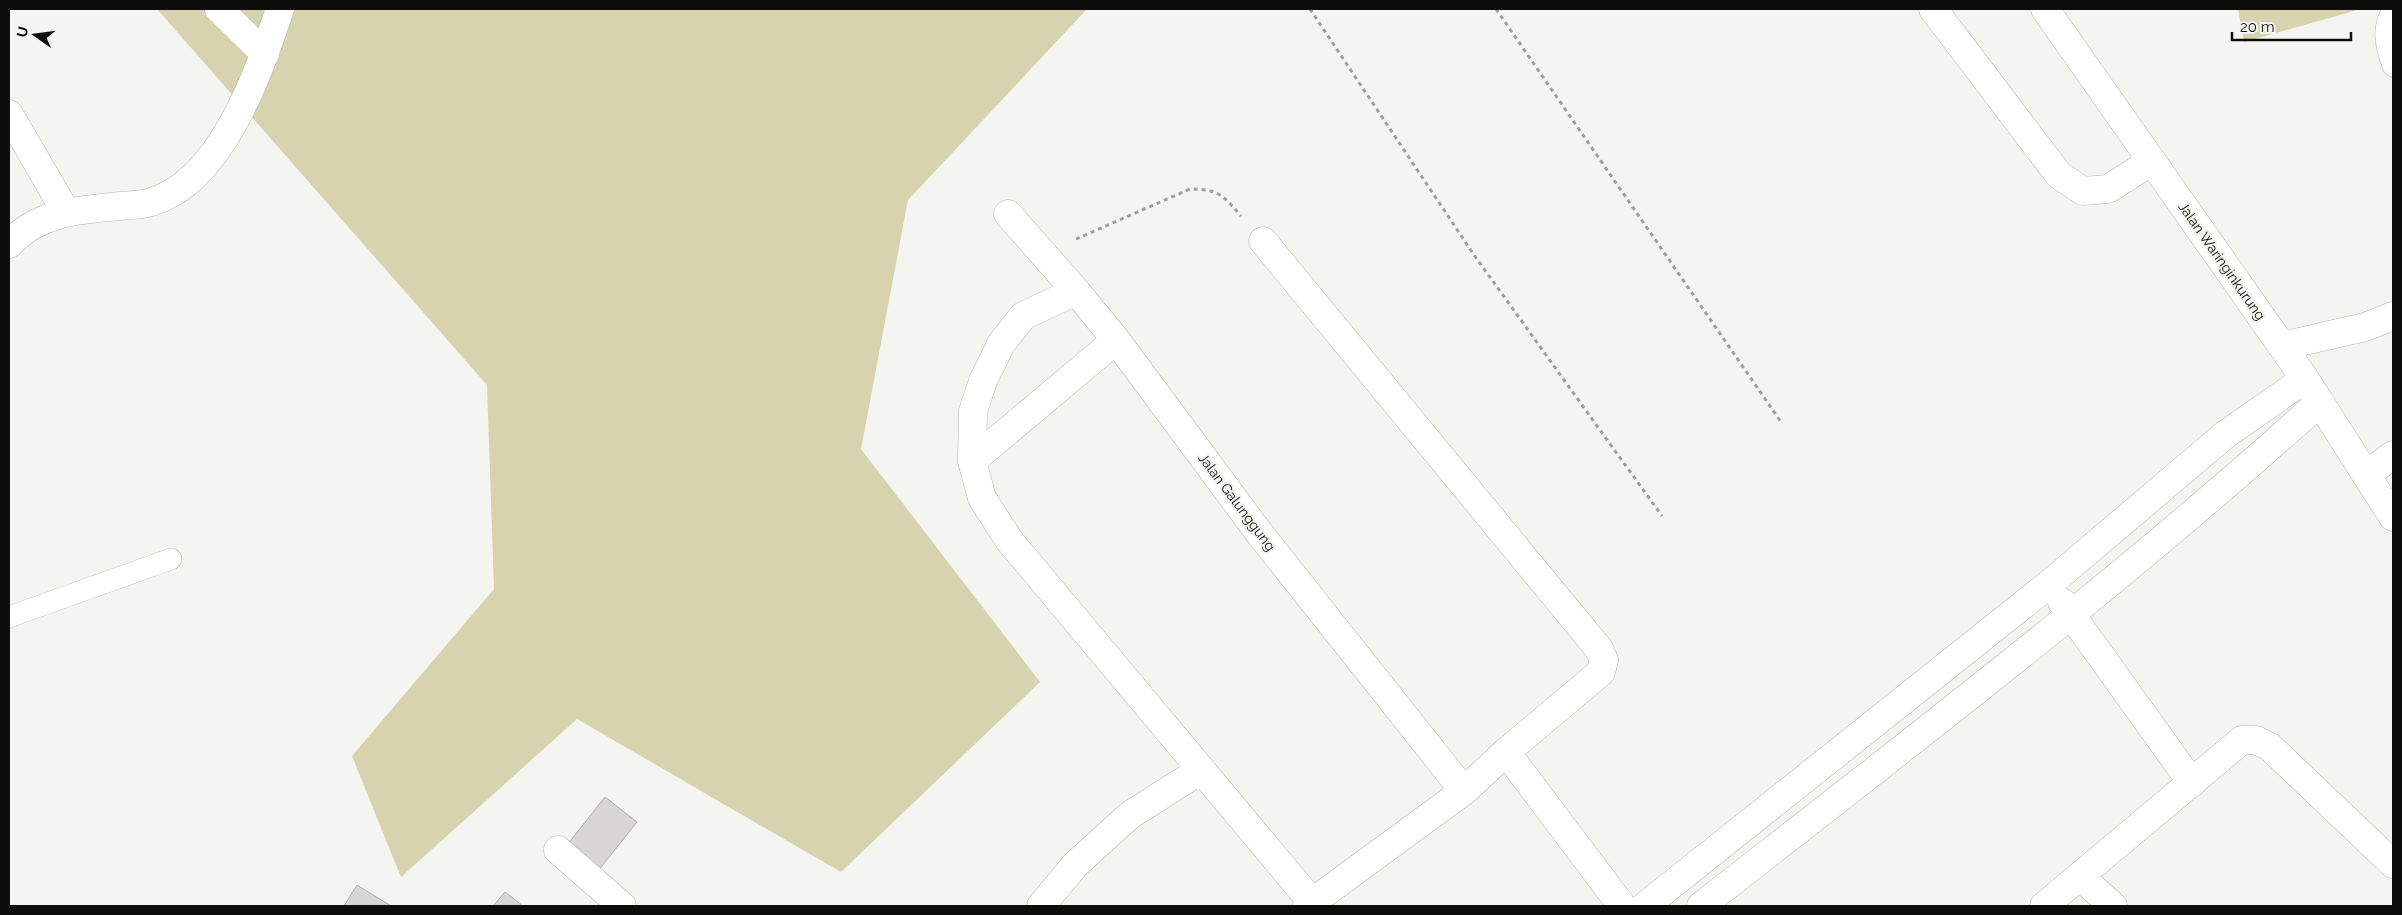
<svg xmlns="http://www.w3.org/2000/svg" width="2402" height="915" font-family="Raleway,sans-serif">
<style>
.green{fill:#d7d3ae}
.building{fill:#d7d6d3;stroke:#afafac}
.lines{fill:none;stroke-linecap:round;stroke-linejoin:round}
.service-casing{stroke:#b4b3b0;stroke-width:22}
.minor-casing{stroke:#b4b3b0;stroke-width:29}
.tertiary-casing{stroke:#b4b3b0;stroke-width:29}
.path{stroke:#9f9f9b;stroke-width:3;stroke-dasharray:4 4;stroke-linecap:butt}
.service{stroke:#fff;stroke-width:21}
.minor{stroke:#fff;stroke-width:28}
.tertiary{stroke:#fff;stroke-width:28}
.labels{text-anchor:middle;dominant-baseline:central;stroke-width:5;stroke-linejoin:round;paint-order:stroke}
.street-label{font-size:14px;fill:#0d0d0b;stroke:#f4f4f0}
</style>
<rect width="100%" height="100%" fill="#f4f4f0"/>
<path class="green" d="M157,9H1087L908,200L861,449L1040,682L841,872L577,719L401,877L352,756L494,589L487,385Z
M2238,9H2356L2354,11L2244,42Z"/>
<path class="building" d="M605,797L637,822L598,871L567,845Z
M357,885L391,906H344Z
M505,892L523,906H493Z"/>
<g class="lines">
<defs>
<path id="service" d="M2393,10C2381,29 2386,46 2393,66
M9,617L171,559"/>
<path id="minor" d="M219,9L265,54
M1933,9L2059,175L2083,191L2108,189L2152,161
M9,114L66,212
M1008,214L1076,291L1116,340L1260,534L1464,791
M1263,241L1599,649L1604,660L1601,672L1506,752L1464,791L1307,906
M9,244C40,211 79,210 121,206C131,205 142,205 151,202C222,182 259,71 280,9
M1116,340L972,461L982,498L1009,540L1312,902
M2282,346L2365,327L2393,316
M972,461L973,411L983,381L1001,344L1023,316L1076,291
M2366,475L2393,455
M2062,602L2192,783
M1506,752L1622,906
M558,850L622,906
M2081,877L2113,906
M1041,906L1075,865L1130,815L1201,770
M1645,906L2048,585L2226,434L2305,379
M1701,906C1911,742 2122,581 2320,402
M2044,906L2242,740H2256L2270,747L2393,864"/>
<path id="tertiary" d="M2045,9L2305,379L2393,517"/>
</defs>
<use href="#service" class="service-casing"/>
<use href="#minor" class="minor-casing"/>
<use href="#tertiary" class="tertiary-casing"/>
<path class="path" d="M1310,9L1474,255L1662,516
M1496,9L1781,422
M1076,239L1190,189C1218,189 1223,195 1241,216"/>
<use href="#service" class="service"/>
<use href="#minor" class="minor"/>
<use href="#tertiary" class="tertiary"/>
</g>
<g class="labels">
<g class="street-label">
<text transform="translate(2222 261) rotate(55)">Jalan Waringinkurung</text>
<text transform="translate(1237 502) rotate(53)">Jalan Galunggung</text>
</g>
</g>
<rect width="2402" height="915" fill="none" stroke="#0d0d0b" stroke-width="20"/>
<g transform="translate(35 35) rotate(284)" stroke="#f4f4f0" stroke-width="4" paint-order="stroke">
<path d="M0-4L9 19L0 12L-9 19Z" fill="#0d0d0b"/>
<text y="-8" font-size="14" font-weight="bold" text-anchor="middle" fill="#0d0d0b">U</text>
</g>
<path d="M2232 32v8h119v-8" fill="none" stroke="#0d0d0b" stroke-width="2.5"/>
<text x="2240" y="32" font-size="15" fill="#0d0d0b" stroke="#f4f4f0" stroke-width="4" paint-order="stroke">20 m</text>
</svg>
